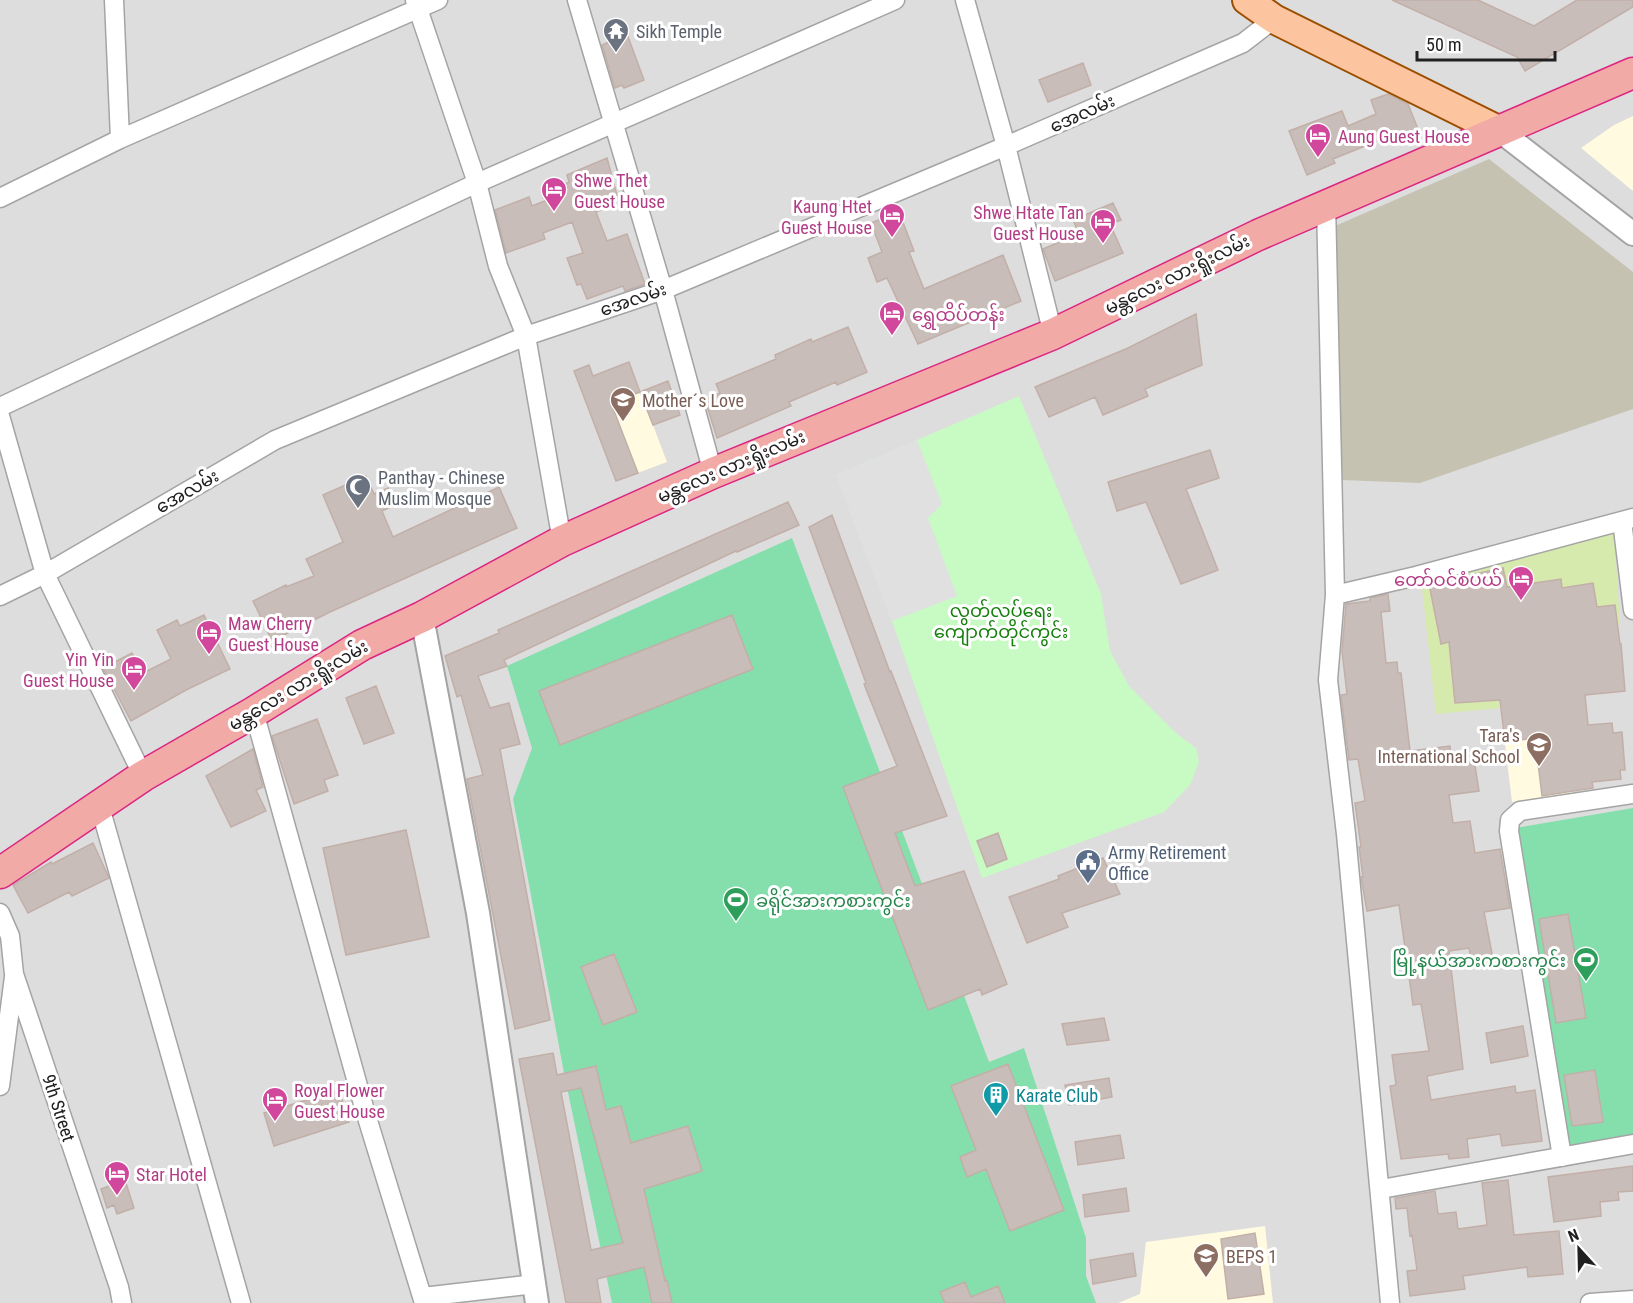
<svg xmlns="http://www.w3.org/2000/svg" width="1633" height="1303" font-family="'Roboto Condensed','Noto Sans Myanmar',sans-serif">
<style>
.residential{fill:#dedddd}
.education{fill:#fffae0}
.construction{fill:#c5c2b1}
.grass{fill:#d5eaac}
.park{fill:#c8fac4}
.pitch{fill:#84dfad}
.parking{fill:#e0e0e0}
.building{fill:#c8bdb9;stroke:#c2afa8;stroke-width:1.5;fill-rule:evenodd}
.lines{fill:none;stroke-linecap:round;stroke-linejoin:round}
.minor-casing{stroke:#a4a4a4;stroke-width:21}
.tertiary-casing{stroke:#a4a4a4;stroke-width:26}
.primary-casing{stroke:#9b4e00;stroke-width:32}
.trunk-casing{stroke:#db2682;stroke-width:33}
.minor{stroke:#fff;stroke-width:18}
.tertiary{stroke:#fff;stroke-width:22}
.primary{stroke:#fcc5a0;stroke-width:28}
.trunk{stroke:#f2aaa7;stroke-width:30}
.labels{text-anchor:middle;dominant-baseline:central;stroke-width:6;stroke-linejoin:round;paint-order:stroke}
.worship-label{font-size:18px;fill:#5b616d;stroke:#fff;text-anchor:start}
.street-label{font-size:18px;fill:#202020;stroke:#fff}
.hotel-label{font-size:18px;fill:#b23c85;stroke:#fff;text-anchor:start}
.education-label{font-size:18px;fill:#785e54;stroke:#fff;text-anchor:start}
.park-label{font-size:18px;fill:#15800c;stroke:#fff}
.service-label{font-size:18px;fill:#4e5e75;stroke:#fff;text-anchor:start}
.leisure-label{font-size:18px;fill:#27864d;stroke:#fff;text-anchor:start}
.culture-label{font-size:18px;fill:#0d838f;stroke:#fff;text-anchor:start}
</style>
<rect width="100%" height="100%" fill="#f0ebe6"/>
<path class="residential" d="M0,0H1633V1303H0Z"/>
<path class="education" d="M1633,116V191L1581,148L1614,125Z
M629,362L667,462L616,481L574,371L589,365L594,376Z
M1561,704L1573,793L1512,802L1502,720L1535,715Z
M1265,1226L1273,1303H1118L1140,1294L1146,1242Z"/>
<path class="construction" d="M1489,159L1633,272V409L1420,483L1341,480L1335,226Z"/>
<path class="grass" d="M1614,530L1620,625L1558,632L1564,702L1436,714L1421,579Z"/>
<path class="park" d="M1019,396L1101,594L1110,651L1129,686L1177,734L1196,748L1199,762L1190,785L1164,812L982,878L892,621L836,475Z"/>
<path class="pitch" d="M792,538L989,1062L1024,1048L1086,1238V1276L1096,1303H612L564,1073L513,799L532,748L507,666Z
M1633,808V1137L1565,1150L1515,828Z"/>
<path class="parking" d="M917,440L942,504L928,518L957,596L892,621L836,475Z"/>
<path class="building" d="M1392,0H1478L1534,26L1577,0H1633V7L1525,71L1517,57Z
M627,34L644,80L624,88L622,85L615,88L602,45Z
M1083,63L1091,85L1048,102L1039,80Z
M1388,94L1408,104L1418,129L1386,141L1385,138L1333,159L1335,163L1307,175L1289,131L1342,111L1348,126L1376,114L1371,100Z
M607,158L618,199L600,206L601,210L596,212L607,241L627,234L645,284L625,291L623,286L587,299L581,284L577,285L567,258L583,253L572,222L543,233L545,239L506,253L495,210L529,197L532,206L565,193L562,185L569,182L567,175Z
M1113,203L1121,220L1110,224L1123,253L1055,281L1043,249L1079,234L1073,220Z
M899,212L914,251L909,252L924,289L1003,255L1021,301L918,344L887,278L877,282L868,258L882,252L871,223Z
M1196,314L1202,365L1145,389L1148,396L1103,415L1095,397L1049,417L1035,387L1128,348Z
M848,327L867,372L837,385L836,382L789,402L791,406L717,438L705,400L720,393L716,384L776,359L775,355L811,339L812,342Z
M629,362L640,392L611,403L638,473L616,481L574,371L589,365L593,376Z
M668,381L680,415L653,425L640,392Z
M1210,450L1219,478L1186,489L1218,570L1181,584L1146,502L1117,511L1108,482Z
M366,476L374,494L388,488L395,505L382,511L393,537L499,487L517,528L330,612L272,641L253,601L286,585V587L314,576L306,559L343,542L323,495Z
M788,502L799,525L737,552L736,551L504,660L507,666L478,676L490,708L509,703L520,744L500,749L550,1020L515,1029L467,779L483,775L461,695L457,697L445,656L499,633L498,630Z
M832,515L890,672L891,671L947,816L895,833L915,886L964,871L1007,984L982,995L980,989L928,1010L843,787L897,766L864,684L866,683L809,527Z
M1503,568L1507,587L1561,579L1562,588L1593,583L1597,607L1615,605L1620,644H1621L1625,691L1585,695L1588,725L1612,723L1613,733L1622,732L1625,770H1620L1621,779L1592,782L1593,788L1542,796L1535,738L1505,742L1500,700L1455,703L1449,642L1441,644L1429,584Z
M1388,594L1390,611L1381,612L1386,663L1397,662L1398,673H1401L1410,751L1450,746L1452,762L1474,759L1479,791L1449,795L1453,823L1470,821L1475,853L1500,849L1510,908L1484,912L1494,964L1473,968L1469,948L1449,951L1463,1069L1427,1076L1431,1100L1515,1086L1516,1093L1535,1090L1542,1141L1502,1146L1500,1134L1467,1139L1469,1157L1449,1159L1448,1154L1401,1159L1390,1086L1396,1085L1392,1055L1429,1051L1421,1004L1413,1005L1399,905L1367,911L1361,877H1363L1359,847H1361L1355,803L1365,801L1358,759L1349,760L1341,695L1347,694L1342,651L1346,604L1370,601V598Z
M204,615L230,669L186,690L131,721L103,668L132,653L143,673L171,659L157,630L177,620L180,626Z
M732,615L753,669L560,745L539,691Z
M376,686L394,733L364,744L346,698Z
M317,719L338,775L324,780L328,791L294,804L272,736Z
M253,749L263,787L256,790L266,811L231,827L206,776Z
M406,830L429,937L346,955L323,848Z
M998,833L1007,859L987,867L977,841Z
M93,843L109,878L72,896L69,892L28,913L13,885L51,862L52,864Z
M1103,858L1120,894L1062,913L1068,927L1027,943L1009,897L1059,879L1058,876Z
M1568,914L1586,1018L1556,1023L1539,919Z
M614,954L637,1012L603,1025L581,967Z
M1104,1018L1109,1040L1067,1045L1062,1024Z
M1523,1026L1528,1056L1491,1063L1486,1033Z
M553,1053L557,1075L596,1066L606,1110L621,1106L631,1143L688,1126L702,1171L644,1189L665,1281L667,1280L672,1303H652L644,1267L597,1279L601,1303H566L519,1059ZM581,1088L623,1243L591,1250L561,1092Z
M1008,1064L1064,1210L1010,1231L986,1169L967,1177L960,1157L976,1150L951,1086Z
M1595,1070L1603,1122L1572,1126L1564,1075Z
M1109,1078L1112,1097L1069,1105L1065,1085Z
M339,1090L349,1122L274,1146L264,1113Z
M1120,1135L1124,1158L1078,1165L1075,1142Z
M1633,1166V1191L1618,1192L1619,1200L1600,1202L1601,1216L1554,1222L1548,1177Z
M125,1180L134,1208L117,1214L114,1205L107,1208L101,1189Z
M1508,1180L1514,1235L1559,1231L1563,1274L1528,1277L1527,1267L1463,1276L1465,1289L1410,1296L1407,1271L1417,1270L1412,1235L1410,1236L1407,1208L1396,1209L1395,1198L1435,1191L1438,1214L1456,1212L1458,1229L1487,1225L1482,1183Z
M1126,1188L1129,1211L1085,1217L1083,1195Z
M1255,1233L1264,1294L1228,1299L1221,1239Z
M1133,1253L1136,1276L1093,1284L1090,1260Z
M965,1282L971,1297L998,1286L1005,1303H945L940,1292Z"/>
<g class="lines">
<defs>
<path id="minor" d="M114,0L120,139
M415,0L477,183L498,266L526,336L562,541
M577,0L663,290L713,473
M965,0L1006,146L1053,334
M0,198L120,139L438,0
M1326,204L1335,595L1328,680L1346,834L1390,1303
M0,407L477,183L895,0
M0,416L45,574L143,776
M1622,521L1633,610
M1335,595L1416,576L1633,518
M0,596L45,574L275,440L526,336L663,290L1006,146L1243,43L1274,19
M254,712L365,1111L424,1303
M100,807L241,1303
M0,913L10,936L14,974L119,1287L122,1303
M0,1086L14,977
M1562,1157L1509,831L1510,820L1520,811L1633,794
M1381,1189L1633,1144
M423,1297L535,1284
M1590,1303L1633,1300"/>
<path id="tertiary" d="M1500,131L1633,234
M422,617L478,913L537,1303"/>
<path id="primary" d="M1247,0L1274,19L1500,131"/>
<path id="trunk" d="M0,873L143,776L254,712L362,645L422,617L562,541L713,473L1053,334L1258,235L1633,73"/>
</defs>
<use href="#minor" class="minor-casing"/>
<use href="#tertiary" class="tertiary-casing"/>
<use href="#primary" class="primary-casing"/>
<use href="#trunk" class="trunk-casing"/>
<use href="#minor" class="minor"/>
<use href="#tertiary" class="tertiary"/>
<use href="#primary" class="primary"/>
<use href="#trunk" class="trunk"/>
</g>
<defs>
<symbol id="temple-pin" viewBox="-11 -11 22 30"><path d="M0 17L-7.5 6A9.5 9.5 0 1 1 7.5 6Z" fill="#6b7280" stroke="#fff"/><path d="M0-6L5-2H3V0L6.5 2.5H4V6H1.5V3h-3V6H-4V2.5H-6.5L-3 0V-2H-5Z" fill="#fff"/></symbol>
<symbol id="hotel-pin" viewBox="-11 -11 22 30"><path d="M0 17L-7.5 6A9.5 9.5 0 1 1 7.5 6Z" fill="#d1479c" stroke="#fff"/><path d="M-6-4.5h1.5V1H6V5H4.5V3h-9V5H-6ZM-4 0a1.8 1.8 0 1 1 3.6 0ZM.5 0V-2.5h3Q6-2.5 6 0Z" fill="#fff"/></symbol>
<symbol id="school-pin" viewBox="-11 -11 22 30"><path d="M0 17L-7.5 6A9.5 9.5 0 1 1 7.5 6Z" fill="#8d6e63" stroke="#fff"/><path d="M0-5L7-2L0 1L-7-2ZM-4 1L0 2.5L4 1V4Q0 6-4 4Z" fill="#fff"/></symbol>
<symbol id="mosque-pin" viewBox="-11 -11 22 30"><path d="M0 17L-7.5 6A9.5 9.5 0 1 1 7.5 6Z" fill="#6b7280" stroke="#fff"/><path d="M3.5-4.9A6 6 0 1 0 3.5 4.9A5 5 0 1 1 3.5-4.9Z" fill="#fff"/></symbol>
<symbol id="civic-pin" viewBox="-11 -11 22 30"><path d="M0 17L-7.5 6A9.5 9.5 0 1 1 7.5 6Z" fill="#5c6f8a" stroke="#fff"/><path d="M-.6-6.5H3V-4.5H.6V-3L4-1V1h2V6H-6V1h2V-1L-.6-3ZM-1.2 2.5V6h2.4V2.5Z" fill="#fff"/></symbol>
<symbol id="stadium-pin" viewBox="-11 -11 22 30"><path d="M0 17L-7.5 6A9.5 9.5 0 1 1 7.5 6Z" fill="#2e9e5b" stroke="#fff"/><path d="M0-5a6.5 5 0 1 0 0 10a6.5 5 0 1 0 0-10ZM-3.5-1.8h7v3.6h-7Z" fill="#fff"/></symbol>
<symbol id="building-pin" viewBox="-11 -11 22 30"><path d="M0 17L-7.5 6A9.5 9.5 0 1 1 7.5 6Z" fill="#0f9aa8" stroke="#fff"/><path d="M-4-6H4V6H1V3H-1V6H-4ZM-2.5-4.3h1.7v1.8h-1.7ZM.8-4.3h1.7v1.8H.8ZM-2.5-1h1.7V.8h-1.7ZM.8-1h1.7V.8H.8Z" fill="#fff"/></symbol>
</defs>
<g fill-rule="evenodd">
<use href="#temple-pin" x="601" y="16" width="30" height="40"/>
<use href="#hotel-pin" x="1303" y="121" width="30" height="40"/>
<use href="#hotel-pin" x="539" y="175" width="30" height="40"/>
<use href="#hotel-pin" x="877" y="201" width="30" height="40"/>
<use href="#hotel-pin" x="1088" y="207" width="30" height="40"/>
<use href="#hotel-pin" x="877" y="299" width="30" height="40"/>
<use href="#school-pin" x="608" y="385" width="30" height="40"/>
<use href="#mosque-pin" x="343" y="472" width="30" height="40"/>
<use href="#hotel-pin" x="1506" y="564" width="30" height="40"/>
<use href="#hotel-pin" x="194" y="618" width="30" height="40"/>
<use href="#hotel-pin" x="119" y="654" width="30" height="40"/>
<use href="#school-pin" x="1524" y="730" width="30" height="40"/>
<use href="#civic-pin" x="1073" y="847" width="30" height="40"/>
<use href="#stadium-pin" x="721" y="885" width="30" height="40"/>
<use href="#stadium-pin" x="1571" y="945" width="30" height="40"/>
<use href="#building-pin" x="981" y="1080" width="30" height="40"/>
<use href="#hotel-pin" x="260" y="1085" width="30" height="40"/>
<use href="#hotel-pin" x="102" y="1159" width="30" height="40"/>
<use href="#school-pin" x="1191" y="1241" width="30" height="40"/>
</g>
<g class="labels">
<g class="worship-label">
<text x="636" y="31">Sikh Temple</text>
<text x="378" y="477">Panthay - Chinese<tspan x="378" dy="21">Muslim Mosque</tspan></text>
</g>
<g class="street-label">
<text transform="translate(1082 113) rotate(-24)">အေလမ်း</text>
<text transform="translate(1177 274) rotate(-26)">မန္တလေး လားရှိုးလမ်း</text>
<text transform="translate(633 299) rotate(-19)">အေလမ်း</text>
<text transform="translate(731 466) rotate(-23)">မန္တလေး လားရှိုးလမ်း</text>
<text transform="translate(187 491) rotate(-30)">အေလမ်း</text>
<text transform="translate(298 685) rotate(-31)">မန္တလေး လားရှိုးလမ်း</text>
<text transform="translate(59 1108) rotate(72)">9th Street</text>
</g>
<g class="hotel-label">
<text x="1338" y="136">Aung Guest House</text>
<text x="574" y="180">Shwe Thet<tspan x="574" dy="21">Guest House</tspan></text>
<text x="872" y="206" text-anchor="end">Kaung Htet<tspan x="872" dy="21">Guest House</tspan></text>
<text x="1084" y="212" text-anchor="end">Shwe Htate Tan<tspan x="1084" dy="21">Guest House</tspan></text>
<text x="912" y="314">ရွှေထိပ်တန်း</text>
<text x="1502" y="579" text-anchor="end">တော်ဝင်စံပယ်</text>
<text x="228" y="623">Maw Cherry<tspan x="228" dy="21">Guest House</tspan></text>
<text x="114" y="659" text-anchor="end">Yin Yin<tspan x="114" dy="21">Guest House</tspan></text>
<text x="294" y="1090">Royal Flower<tspan x="294" dy="21">Guest House</tspan></text>
<text x="136" y="1174">Star Hotel</text>
</g>
<g class="education-label">
<text x="642" y="400">Mother´s Love</text>
<text x="1520" y="735" text-anchor="end">Tara's<tspan x="1520" dy="21">International School</tspan></text>
<text x="1226" y="1256">BEPS 1</text>
</g>
<g class="park-label">
<text x="1001" y="610">လွတ်လပ်ရေး<tspan x="1001" dy="21">ကျောက်တိုင်ကွင်း</tspan></text>
</g>
<g class="service-label">
<text x="1108" y="852">Army Retirement<tspan x="1108" dy="21">Office</tspan></text>
</g>
<g class="leisure-label">
<text x="756" y="900">ခရိုင်အားကစားကွင်း</text>
<text x="1566" y="960" text-anchor="end">မြို့နယ်အားကစားကွင်း</text>
</g>
<g class="culture-label">
<text x="1016" y="1095">Karate Club</text>
</g>
</g>
<g transform="translate(1579 1249) rotate(338)" stroke="#ffffff" stroke-width="4.5" paint-order="stroke">
<path d="M0-4.5L10 22L0 15L-10 22Z" fill="#202020"/>
<text y="-9" font-size="16" font-weight="bold" text-anchor="middle" fill="#202020">N</text>
</g>
<path d="M1417 51v9h138v-9" fill="none" stroke="#202020" stroke-width="3"/>
<text x="1426" y="51" font-size="18" fill="#202020" stroke="#ffffff" stroke-width="4.5" paint-order="stroke">50 m</text>
</svg>
